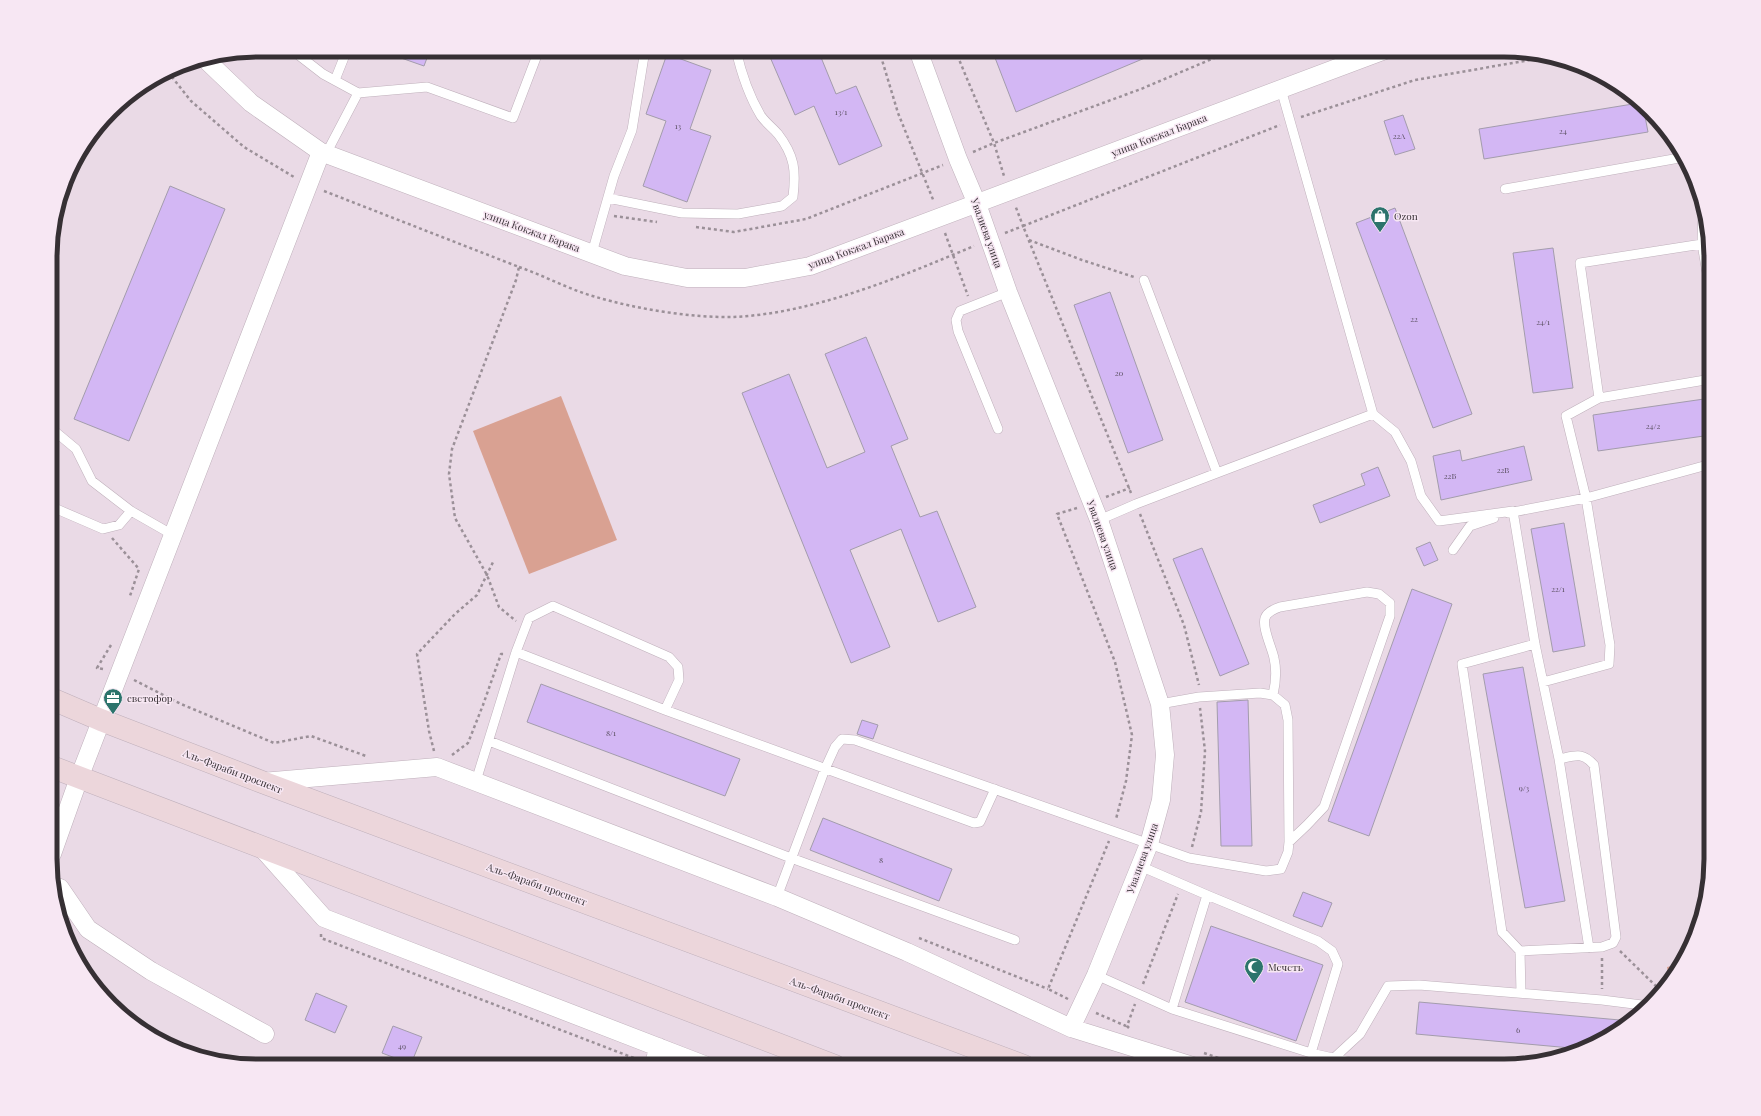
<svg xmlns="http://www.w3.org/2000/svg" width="1761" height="1116" font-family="'Playfair Display',serif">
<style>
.grass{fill:#d9a192}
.park{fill:url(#park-dots)}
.building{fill:#d3b7f4;stroke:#a39cac}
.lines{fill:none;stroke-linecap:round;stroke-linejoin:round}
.lane-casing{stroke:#bfb0bb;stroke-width:10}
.street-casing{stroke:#bfb0bb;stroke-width:19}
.secondary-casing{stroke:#bfb0bb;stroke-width:23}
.path{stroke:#9b9098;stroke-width:2.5;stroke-dasharray:3 3;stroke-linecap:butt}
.lane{stroke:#fff;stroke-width:9}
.street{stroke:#fff;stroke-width:18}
.secondary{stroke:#ecd6db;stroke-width:22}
.labels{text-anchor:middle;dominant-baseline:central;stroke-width:3;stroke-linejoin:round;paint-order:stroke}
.number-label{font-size:8px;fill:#5d5264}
.street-label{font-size:10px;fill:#363034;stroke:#f7e7f3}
.poi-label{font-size:10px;fill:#363034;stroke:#f7e7f3;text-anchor:start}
.rim{fill:none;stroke:#363034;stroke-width:5}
</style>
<defs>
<pattern id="park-dots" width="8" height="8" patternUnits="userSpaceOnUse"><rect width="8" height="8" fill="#d9a192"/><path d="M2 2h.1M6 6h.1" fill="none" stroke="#b18478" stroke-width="1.8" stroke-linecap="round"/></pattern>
</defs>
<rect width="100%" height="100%" fill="#eadae6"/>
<path class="grass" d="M561,396L617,540L529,574L473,431Z"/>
<path class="park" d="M1681,964L1676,974L1669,981L1667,967Z"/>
<path class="building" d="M385,50H430L424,66L384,52Z
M767,50H818L836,94L856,86L882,146L839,165L814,106L795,115Z
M992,50H1034L1036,54L1046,50H1164L1016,112Z
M667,54L711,70L690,129L711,136L687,202L643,186L666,121L646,114Z
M1639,103L1643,106L1648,132L1484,159L1479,129Z
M1403,115L1415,149L1395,155L1384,121Z
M170,186L225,209L129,441L74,419Z
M1395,208L1472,414L1433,428L1356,223Z
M1553,248L1573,388L1533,393L1513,253Z
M1110,292L1163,440L1128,453L1074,305Z
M866,337L908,439L891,446L920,517L937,511L976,607L938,622L901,529L850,550L890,647L851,663L742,393L789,374L827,468L865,452L825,354Z
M1711,398V435L1598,451L1593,415Z
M1524,446L1532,480L1441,500L1433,456L1460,450L1462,461Z
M1378,467L1390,496L1320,523L1313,505L1365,485L1361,474Z
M1564,523L1585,646L1553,652L1531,529Z
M1430,542L1438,560L1424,566L1416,548Z
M1202,548L1249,664L1220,676L1173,559Z
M1412,589L1452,604L1369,836L1328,821Z
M1523,667L1565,901L1525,908L1483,674Z
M541,684L740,759L725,796L527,722Z
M1248,700L1252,846H1221L1217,702Z
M862,720L878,725L873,739L857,734Z
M823,818L952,869L939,901L810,850Z
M1303,892L1332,903L1322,927L1293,916Z
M1211,926L1323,965L1296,1041L1185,1002Z
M316,993L347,1006L335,1033L305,1020Z
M1419,1002L1631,1021L1607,1038L1582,1049L1416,1034Z
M393,1026L422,1037L411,1064L382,1053Z"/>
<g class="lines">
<defs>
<path id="lane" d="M292,50L323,74L358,93
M335,80L347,50
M326,154L358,93L427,87L513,118L539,50
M1505,189L1685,157
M608,198L682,213L738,214L782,206L793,197C796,171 795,156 778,134C773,128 766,123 761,116C749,96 741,72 736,50
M1703,201L1702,244L1711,296
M1702,244L1580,263L1599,398L1711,379
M592,253L614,176L632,130L645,50
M1373,414L1395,432L1411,461L1421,496L1439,521L1513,511L1535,644L1559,759L1589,948
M52,429L76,449L92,481L131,511L173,535
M998,429L958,331L956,320L960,311L1008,292
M1217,473L1373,414L1281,89
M52,507L103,529L119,525L131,511
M1508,513L1586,498L1711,464
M1099,520L1136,504L1217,473L1144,280
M1453,550L1470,526L1494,518
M1535,644L1462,664L1502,932L1520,951L1602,947L1613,943L1616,937L1594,765C1582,751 1574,756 1559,759
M516,652L665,710L974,823L980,822L995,789
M1543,682L1609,664L1610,645L1586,498L1566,416L1599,398
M1273,695C1276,682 1277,671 1274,658C1272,648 1262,628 1265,618C1267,612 1274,609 1280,607L1367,592L1379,594L1390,603V616L1324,807L1307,825L1289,842
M489,741L791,858L1015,940
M476,781L516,652L529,618L553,606L669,657L678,667L679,680L665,710
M1140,866L1207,895L1172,1009
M1207,895L1318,941L1332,951L1338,964L1311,1053
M777,897L825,769L835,747L842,739L855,740L1189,858L1266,871L1281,869L1288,852L1289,842L1288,720L1285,705L1273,695L1260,693L1199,697L1160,704
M1520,951L1521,993
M1096,975L1172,1009L1311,1053L1368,1066
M1323,1066L1334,1058L1360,1034L1388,986L1419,985L1602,1000L1642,1005L1650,1003"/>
<path id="street" d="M918,50L958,159L977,204L1008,292L1099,520L1160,704L1165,755L1161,800L1149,844L1096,975L1071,1028
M206,60L251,103L321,152L625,266L687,278H745L810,266L1385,50
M262,782L437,767L777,897L907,952L1071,1028L1193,1066
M261,847L324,918L707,1066
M52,854L79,778L321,152
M52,886L60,888L88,929L151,971L265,1034
M653,1066L659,1047"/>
<path id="secondary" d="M52,699L101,720L262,782L1024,1066
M52,767L835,1066"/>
</defs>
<use href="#lane" class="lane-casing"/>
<use href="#street" class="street-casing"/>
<use href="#secondary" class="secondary-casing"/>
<path class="path" d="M879,50L898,113L934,202
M955,50L994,143L1004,176
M168,72L191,101L244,147L294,177
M1301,117L1415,80L1547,57
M973,152L994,143L1141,89L1233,50
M324,191L519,267L516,280L452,449L449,474L455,518L487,575L499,607L516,621
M614,216L657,222
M696,227L734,232L806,219L943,165
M945,233L968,296
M1005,233L1023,226L1015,205
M1029,240L1082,260L1134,277
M519,267C545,276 570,290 596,297C637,309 691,318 734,317C815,313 900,277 974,246
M1131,493L1023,226L1280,125
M1106,497L1130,488
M1077,508L1057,514L1115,662L1132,735L1126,781L1116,819
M1140,514L1184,625L1199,685
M112,538L139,569L130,596
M103,669L97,668L111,645
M134,680L181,704L274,743L311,736L366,756
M434,751L429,731L417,654L455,614L477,595L494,560
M452,755L468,743L483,705L501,654H504
M1192,847L1201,812L1205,751L1200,708
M321,934V938L639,1060
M919,938L1048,989
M1620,951L1661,991
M1602,958V989
M1143,984L1178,894
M1068,999L1048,989L1109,841
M1096,1013L1126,1026
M1129,1028L1127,1026L1135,1004
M1204,1053L1242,1066"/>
<use href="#lane" class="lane"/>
<use href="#street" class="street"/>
<use href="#secondary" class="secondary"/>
</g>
<defs>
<symbol id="shop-pin" viewBox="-11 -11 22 30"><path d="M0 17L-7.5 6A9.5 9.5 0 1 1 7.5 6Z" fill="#2c746c" stroke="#f7e7f3"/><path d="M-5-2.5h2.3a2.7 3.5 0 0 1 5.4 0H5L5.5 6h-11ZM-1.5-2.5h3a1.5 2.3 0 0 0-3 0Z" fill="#fff"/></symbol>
<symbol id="office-pin" viewBox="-11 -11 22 30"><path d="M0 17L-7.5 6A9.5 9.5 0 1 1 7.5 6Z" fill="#2c746c" stroke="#f7e7f3"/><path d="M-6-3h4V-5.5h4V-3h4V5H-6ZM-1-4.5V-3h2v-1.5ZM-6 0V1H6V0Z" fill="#fff"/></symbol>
<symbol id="mosque-pin" viewBox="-11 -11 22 30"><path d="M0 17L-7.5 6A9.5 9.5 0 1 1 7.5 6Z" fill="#2c746c" stroke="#f7e7f3"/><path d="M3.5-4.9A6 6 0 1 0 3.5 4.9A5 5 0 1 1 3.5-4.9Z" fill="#fff"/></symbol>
</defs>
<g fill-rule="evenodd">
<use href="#shop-pin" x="1369" y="205" width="22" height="30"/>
<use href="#office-pin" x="102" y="687" width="22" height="30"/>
<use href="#mosque-pin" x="1243" y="956" width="22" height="30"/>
</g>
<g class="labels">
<g class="number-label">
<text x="841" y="111">13/1</text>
<text x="678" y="125">13</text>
<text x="1563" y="130">24</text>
<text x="1399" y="135">22А</text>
<text x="1414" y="318">22</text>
<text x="1543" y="321">24/1</text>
<text x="1119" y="372">20</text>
<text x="1653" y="425">24/2</text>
<text x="1503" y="469">22В</text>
<text x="1450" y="475">22Б</text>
<text x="1558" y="588">22/1</text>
<text x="611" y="732">8/1</text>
<text x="1524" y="787">9/3</text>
<text x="881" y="859">8</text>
<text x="1518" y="1029">6</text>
<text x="402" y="1045">49</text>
</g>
<g class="street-label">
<text transform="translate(1159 135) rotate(-21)">улица Кокжал Барака</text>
<text transform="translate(532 231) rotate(20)">улица Кокжал Барака</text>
<text transform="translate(987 233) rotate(70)">Увалиева улица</text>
<text transform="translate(856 248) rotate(-20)">улица Кокжал Барака</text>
<text transform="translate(1103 535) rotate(70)">Увалиева улица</text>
<text transform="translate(233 771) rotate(21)">Аль-Фараби проспект</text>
<text transform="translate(1142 858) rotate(-70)">Увалиева улица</text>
<text transform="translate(537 884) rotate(20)">Аль-Фараби проспект</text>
<text transform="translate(840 998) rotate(20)">Аль-Фараби проспект</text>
</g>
<g class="poi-label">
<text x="1394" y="216">Ozon</text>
<text x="127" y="698">светофор</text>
<text x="1268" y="967">Мечеть</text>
</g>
</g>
<path d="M0 0H1761V1116H0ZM257 57H1504A200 200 0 0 1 1704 257V859A200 200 0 0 1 1504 1059H257A200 200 0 0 1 57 859V257A200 200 0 0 1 257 57Z" fill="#f7e7f3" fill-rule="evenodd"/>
<path class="rim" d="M257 57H1504A200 200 0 0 1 1704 257V859A200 200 0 0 1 1504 1059H257A200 200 0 0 1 57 859V257A200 200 0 0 1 257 57Z"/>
</svg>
